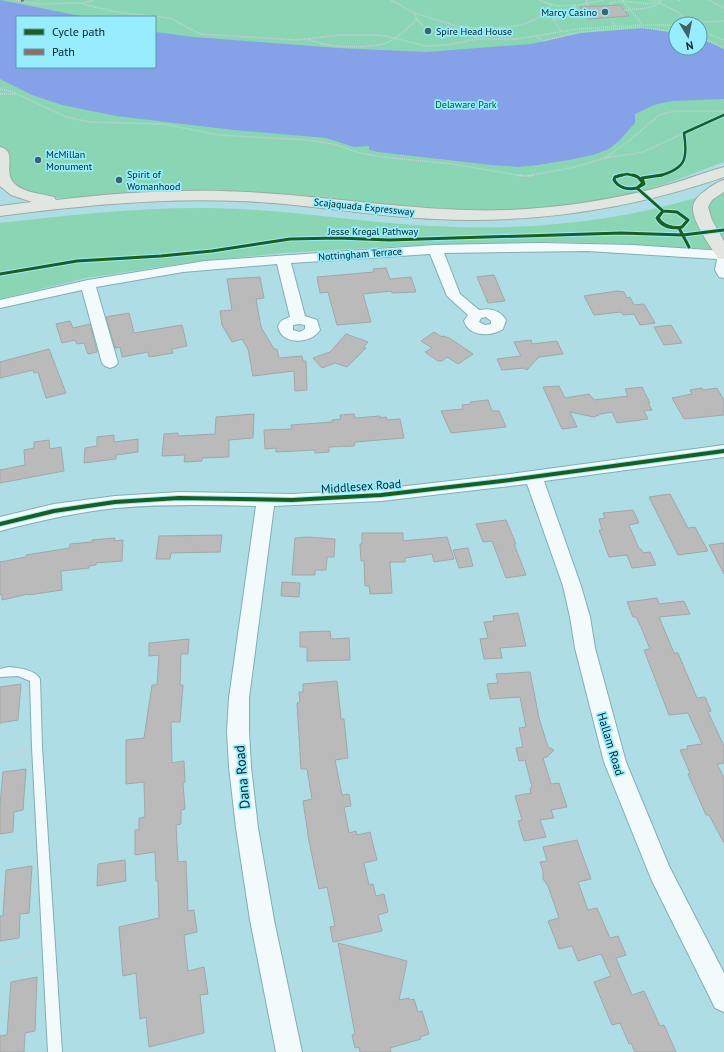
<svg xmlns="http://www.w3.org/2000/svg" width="724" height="1052" font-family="'PT Sans',sans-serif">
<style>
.green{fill:#8ad6b4;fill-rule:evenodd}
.water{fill:#85a2e8}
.building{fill:#bbbabb;stroke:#a1a7a8}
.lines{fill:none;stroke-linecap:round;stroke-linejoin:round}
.service-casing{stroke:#81aeb6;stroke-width:2}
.minor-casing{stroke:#81aeb6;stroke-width:2}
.trunk-casing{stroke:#97aba4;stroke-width:2}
.path-far2{stroke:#c4d3d6;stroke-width:1.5;stroke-dasharray:1 1;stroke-linecap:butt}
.path-far1{stroke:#c4d3d6;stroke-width:2;stroke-dasharray:1.5 1.5;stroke-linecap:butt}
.path{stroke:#c4d3d6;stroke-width:3;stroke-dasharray:2.5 2.5;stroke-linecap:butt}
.service{fill:#f3fafb;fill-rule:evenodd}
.minor{fill:#f3fafb;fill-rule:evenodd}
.trunk{fill:#e2e6e0;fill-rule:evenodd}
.quiet{stroke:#8d6e63;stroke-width:2;stroke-dasharray:3.5 2;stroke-linecap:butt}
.cycleway-far2-casing{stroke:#97ecfd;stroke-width:4}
.cycleway-far1-casing{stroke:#97ecfd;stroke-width:5}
.cycleway-casing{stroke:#97ecfd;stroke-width:6}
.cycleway-far2{stroke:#1b5e20;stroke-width:2.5}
.cycleway-far1{stroke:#1b5e20;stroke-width:3}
.cycleway{stroke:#1b5e20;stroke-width:4}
.poi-dot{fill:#3d646b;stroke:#97ecfd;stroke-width:1.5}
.labels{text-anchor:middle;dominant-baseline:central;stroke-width:3.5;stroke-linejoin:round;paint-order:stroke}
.far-poi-label{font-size:10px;fill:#002329;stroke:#97ecfd;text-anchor:start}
.far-park-label{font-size:10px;fill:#035a2c;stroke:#97ecfd}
.far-street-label{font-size:10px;fill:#002329;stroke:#97ecfd}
.street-label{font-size:12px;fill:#002329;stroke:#97ecfd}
.near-street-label{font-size:14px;fill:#002329;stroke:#97ecfd}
</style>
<rect width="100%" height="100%" fill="#aedde6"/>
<path class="green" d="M0,0H724V162L663,185L615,198L544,208L502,210H447L261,193L52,198L23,191L8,178L3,150L0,147ZM17,17H155V67H17ZM676,24H700V48H676Z
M724,194V250L623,244L557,242L422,245L283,253L193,262L86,278L0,299V223C70,215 141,207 212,208C285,209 357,222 431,226C521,231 612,223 699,197C707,195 716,196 724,194Z"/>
<path class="water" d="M0,0L86,17H17V67H155V32L194,37L338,48L426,52L531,44L581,33L633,29L644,28L676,33V48H700V38L724,49V99L672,101L654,105L635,114V123L620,140L609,149L593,155L569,160L538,165L519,167L491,165L378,152L369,150V146L354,147L326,138L233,130L116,116L62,105L32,95L0,79Z"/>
<path class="building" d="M620,5L629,16L588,19L580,7Z
M386,268L390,279L411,277L416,292L392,293L391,291L363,294L371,322L337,325L328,292L320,293L317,277L374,272L373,269Z
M494,275L505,301L488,303L477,277Z
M260,277L264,298L256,299L261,327L274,349H277L279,358L302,356L303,361H306L307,390L295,391L294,371L253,376L248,349L242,339L232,342L222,325L220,311L232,310L227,279Z
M617,291L624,292L627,298L630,297L634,305L644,304L655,323L640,325L634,314L623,315L621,312L594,315L584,296Z
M129,313L134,333L182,325L187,346L172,349L173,353L149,357L148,352L122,357L120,347L115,348L106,317Z
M70,321L73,328L90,324L97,352L88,354L84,343L77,344L75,340L62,343L56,324Z
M671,325L682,343L664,345L654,327Z
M434,332L442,337L444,336L451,339L473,354L458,364L447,357L442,361H438L425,352L432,348L421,341Z
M346,334L368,342L363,348H366L347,367L335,363L322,368L313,358L330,352Z
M531,340L532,344L557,341L563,354L539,357L527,370L524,368L502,370L497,359L521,356L514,342Z
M49,349L66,393L46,398L38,372L34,373L33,370L0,378V362Z
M559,386L565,398L589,394L594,400L628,396L625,389L642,387L650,403H648L652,410L644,411L648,419L617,423L612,412L601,414L594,417L570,412L577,427L562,429L543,387Z
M702,388L703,390L717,388L724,400V415L684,419L672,398L692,394L690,390Z
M488,400L492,411H499L506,427L451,433L441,411L463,409L462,405L471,404L470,402Z
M254,414L253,438L229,440V457L202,458V461L184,462L185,455L162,456L164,434L178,433V436L215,434L216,417Z
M354,414L355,418L380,416V418L386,417L387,420L400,419L404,438L355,442L354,446L329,447V452L315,453V450L276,452V448L265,449L264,430L292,429L291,425L332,422V420L341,419L340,415Z
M114,435V442L138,439V452L116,455V459L84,463L85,448L97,446V437Z
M49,440L50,449L61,447L64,471L0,483V470L25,465L24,450L34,448V442Z
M670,494L688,528L695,527L708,551L678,555L649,497Z
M633,510L639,523L629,525L639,549H641L643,553L650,552L656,565L632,568L627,555L609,557L599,530H602L599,519L605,518L603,513Z
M506,520L516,544H514L526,575L506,578L492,541L483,542L476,524Z
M362,533H403V541L447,537L454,559L434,562L432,554L405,558V562H390L392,593L370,594L369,586H365L364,561H361L360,544H362Z
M222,535L220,552L171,553L170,559H156L159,536Z
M307,537L335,539L334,557H327L326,570H315V575H292L295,538Z
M115,538L114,541L123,540L122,561L96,563V565L89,566V568L61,571L62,590L28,595V594L2,600V594L0,595V562L26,557V555L70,548V544L92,542V540Z
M724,543V574L709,545Z
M468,548L473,566L459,568L453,550Z
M282,582L300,583L299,597L281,596Z
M657,598L659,604L684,601L690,614L659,617L674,653H678L697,698L705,697L711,711L708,712L724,746V763L717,764L724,778V843L709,815H706L688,774L690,773L680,750L688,749L687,746L702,744L688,713L669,715L644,650L650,649L641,627L636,617H633L627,602Z
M518,613L526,646L500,648L502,658L484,659L480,639L488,638L484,622L494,621L493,616Z
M330,631L331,639L349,638L350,660L307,661V647H300V632Z
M189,639L188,654H181L180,685H183L180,722H171L172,763L184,761L185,782L183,783L185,809L181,810V824L176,825L178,862L186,861L188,911L194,910L197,932L184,935L188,971L204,967L208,994L200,995L204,1033L149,1047L146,1017L140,1019L136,973L123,976L119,927L159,918L158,881H156L155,852L135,855V830H139V818L145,817L144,782L126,784V740L144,738L152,685H157L159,655L149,656V643Z
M530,672L539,718L548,747L554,750L547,757L543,758L551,784L559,783L567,807L551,810L554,818L540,820L546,837L524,841L518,821L522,820L515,796L531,793L530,788L532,787L525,760L519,761L516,748L523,747L519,728L526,727L520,697L490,699L487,684L498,683L496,674Z
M337,681L341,719H344L348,758L335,760L342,795L349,794L351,806L344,807L349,833L356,831L357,835L370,832L377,860L364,863L369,885L373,884L376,896L384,894L388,912L378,915L382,931L333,942L330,927L335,926L327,887L319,889L309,841L303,801L312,799L307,769H301L297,703L300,702L299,692H303V684Z
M21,684L18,720L0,723V687Z
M26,769L23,810L14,812L13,832L0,834V804L3,772Z
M577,840L591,879L578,882L588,910L597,908L610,938L618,936L626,955L616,958L632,995L644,991L660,1026L664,1025L676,1052H635L631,1043L629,1044L620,1023L612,1025L594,982L611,976L601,954L578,961L572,946L559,949L548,921L559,918L548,886L543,879V871L540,862L547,861L543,847Z
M125,860L126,881L97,886L98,864Z
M32,866L29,913L20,914L19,938L0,941V916H3L6,870Z
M338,943L407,961L399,1000L409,998L410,1000L414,999L418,1012L422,1011L429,1034L420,1037L421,1039L390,1048L391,1052H360L359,1047L355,1048L352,1035L355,1034Z
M37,977L35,1031L25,1033L24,1052H0V1036L7,1035L11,982Z"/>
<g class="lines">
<defs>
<path id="service" d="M9,667C19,668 36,670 40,679L42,747L62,1052H48L32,747L30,681L18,676L0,677V669Z"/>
<path id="minor" d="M541,243L632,245L724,251V278L719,277L715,270L717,259L587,251L444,253L460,294L479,310C490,308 500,310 506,320L503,329C491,337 469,337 464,321L468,315L447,296L430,254L291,263L305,316L317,320L320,330C311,344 281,346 278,326C281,320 284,319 290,317L277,264L183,272L96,287L118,363L115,366L110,368L105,366L102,363L82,290L0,308V300L88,280L205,261L435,245ZM486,317L491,321V324L485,325L479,322L481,318ZM299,324L305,325V329L300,332L293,330V325Z
M724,445V457L544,481L581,586L590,617L595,648L626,762L669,866L724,973V1012L715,1008L652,881L604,762L575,648L570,617L563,586L527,484L381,501L274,506L249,698V731L251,767L258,828L274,920L302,1052H276L250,920L236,828L229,767L227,731L229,698L256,506C209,505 163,504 116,508C77,512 38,521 0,531V517L54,504L115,496L179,492L292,494L381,489L502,475Z"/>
<path id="trunk" d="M0,147C18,151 3,170 13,182C23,193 39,193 54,197L56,200C124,192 193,188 262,193C345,198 426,213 509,210C556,208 603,201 649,190C675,184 699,174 724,167V177C631,209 534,224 435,219C369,216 304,203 238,201C158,198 79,206 0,216V206L32,202L11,195L0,186Z
M724,180V192L712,200L708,207L712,220L724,241V259L718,258C710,246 692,221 693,208C693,201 699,195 705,191C711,186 717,182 724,180Z"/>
</defs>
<use href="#service" class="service-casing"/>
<use href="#minor" class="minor-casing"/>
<use href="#trunk" class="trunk-casing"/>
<path class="path-far2" d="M14,0L39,4L79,3L116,12L170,18L200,34L296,40L340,35H375L387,36L425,46L447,45L478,39H517L577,29L642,25H676
M391,0L412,12L459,27L478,39
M540,0C560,11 582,4 604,0
M587,0L586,3L589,7
M622,0L642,24
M651,0H663
M677,0L680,1
M709,0L724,8
M84,3L94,0
M660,3L678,12L687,20
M612,5L610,3L623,1L649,4L661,1
M624,10L648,8L660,3
M416,18L426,29
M612,22L616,27
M675,25L685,20L707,22L724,21
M459,27C490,28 531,33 551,5
M426,29L432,31L429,33L424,32Z
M561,31L553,19H559L558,17L578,13L574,5
M700,31L724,40
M474,35L485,29
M536,36L543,41L579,32L638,27L676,32
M700,37L724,48
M309,39C324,48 369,49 386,43C398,38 407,29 416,20L415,13
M0,89L13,92L66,117L90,122L164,124L218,135L307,140L333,144L360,153L383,157L452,164L523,176
M0,94H15
M605,158L629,141L659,115L675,111H724
M528,176L575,167L605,158L643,152L684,133"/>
<path class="path-far1" d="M517,175L526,176L534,175"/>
<path class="path" d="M0,757L8,756L26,749
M0,853L29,842
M0,894H5
M0,963L36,953
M0,1009L9,1008"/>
<use href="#service" class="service"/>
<use href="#minor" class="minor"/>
<use href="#trunk" class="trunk"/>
<path class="quiet" d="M21,1L24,0"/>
<defs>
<path id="cycleway-far2" d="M618,176L627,174L636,176
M658,176C686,169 688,159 684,133L724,115"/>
<path id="cycleway-far1" d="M622,175L615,177L614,180C619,188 628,190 637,188
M633,175L638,177L643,183L637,188
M637,188L663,211
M637,188L644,184L642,178L662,175
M663,211L677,212L688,220L682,227C673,229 663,226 658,218Z
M663,211L657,218C662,227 670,228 679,228L689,247
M0,274L77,261L161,256L212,251L290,239L338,238L389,240L621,233L683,235L724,230"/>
<path id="cycleway" d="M0,524L54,511L115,502L179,498L292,500L381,495L502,481L724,451"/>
</defs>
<use href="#cycleway-far2" class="cycleway-far2-casing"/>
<use href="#cycleway-far1" class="cycleway-far1-casing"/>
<use href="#cycleway" class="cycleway-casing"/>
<use href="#cycleway-far2" class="cycleway-far2"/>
<use href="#cycleway-far1" class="cycleway-far1"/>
<use href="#cycleway" class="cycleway"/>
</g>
<g class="poi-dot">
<circle cx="605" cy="12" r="4"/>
<circle cx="428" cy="31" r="4"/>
<circle cx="38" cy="160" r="4"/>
<circle cx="119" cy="180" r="4"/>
</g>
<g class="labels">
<g class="far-poi-label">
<text x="597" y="12" text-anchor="end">Marcy Casino</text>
<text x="436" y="31">Spire Head House</text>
<text x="46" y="154">McMillan<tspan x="46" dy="12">Monument</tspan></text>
<text x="127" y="174">Spirit of<tspan x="127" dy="12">Womanhood</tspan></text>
</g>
<g class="far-park-label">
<text x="466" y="104">Delaware Park</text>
</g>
<g class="far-street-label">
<text transform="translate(364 207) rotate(6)">Scajaquada Expressway</text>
<text x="373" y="231">Jesse Kregal Pathway</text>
<text transform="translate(360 254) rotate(-4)">Nottingham Terrace</text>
</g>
<g class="street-label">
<text transform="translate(361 486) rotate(-4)">Middlesex Road</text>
<text transform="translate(611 744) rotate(73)">Hallam Road</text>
</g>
<g class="near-street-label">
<text transform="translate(242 777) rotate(-95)">Dana Road</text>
</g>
</g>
<rect x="16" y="16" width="140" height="52" fill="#97ecfd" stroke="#5b9ca8"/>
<rect x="24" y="29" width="20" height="6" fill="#1b5e20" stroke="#5b9ca8"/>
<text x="52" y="36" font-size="12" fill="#002329">Cycle path</text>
<rect x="24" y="49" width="20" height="6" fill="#8d6e63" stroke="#5b9ca8"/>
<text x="52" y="56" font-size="12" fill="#002329">Path</text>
<g transform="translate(688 36) rotate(170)"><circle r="19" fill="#97ecfd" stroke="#5b9ca8"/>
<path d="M0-3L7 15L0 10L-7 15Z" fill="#3d646b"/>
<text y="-6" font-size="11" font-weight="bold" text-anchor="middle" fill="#002329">N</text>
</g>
</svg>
